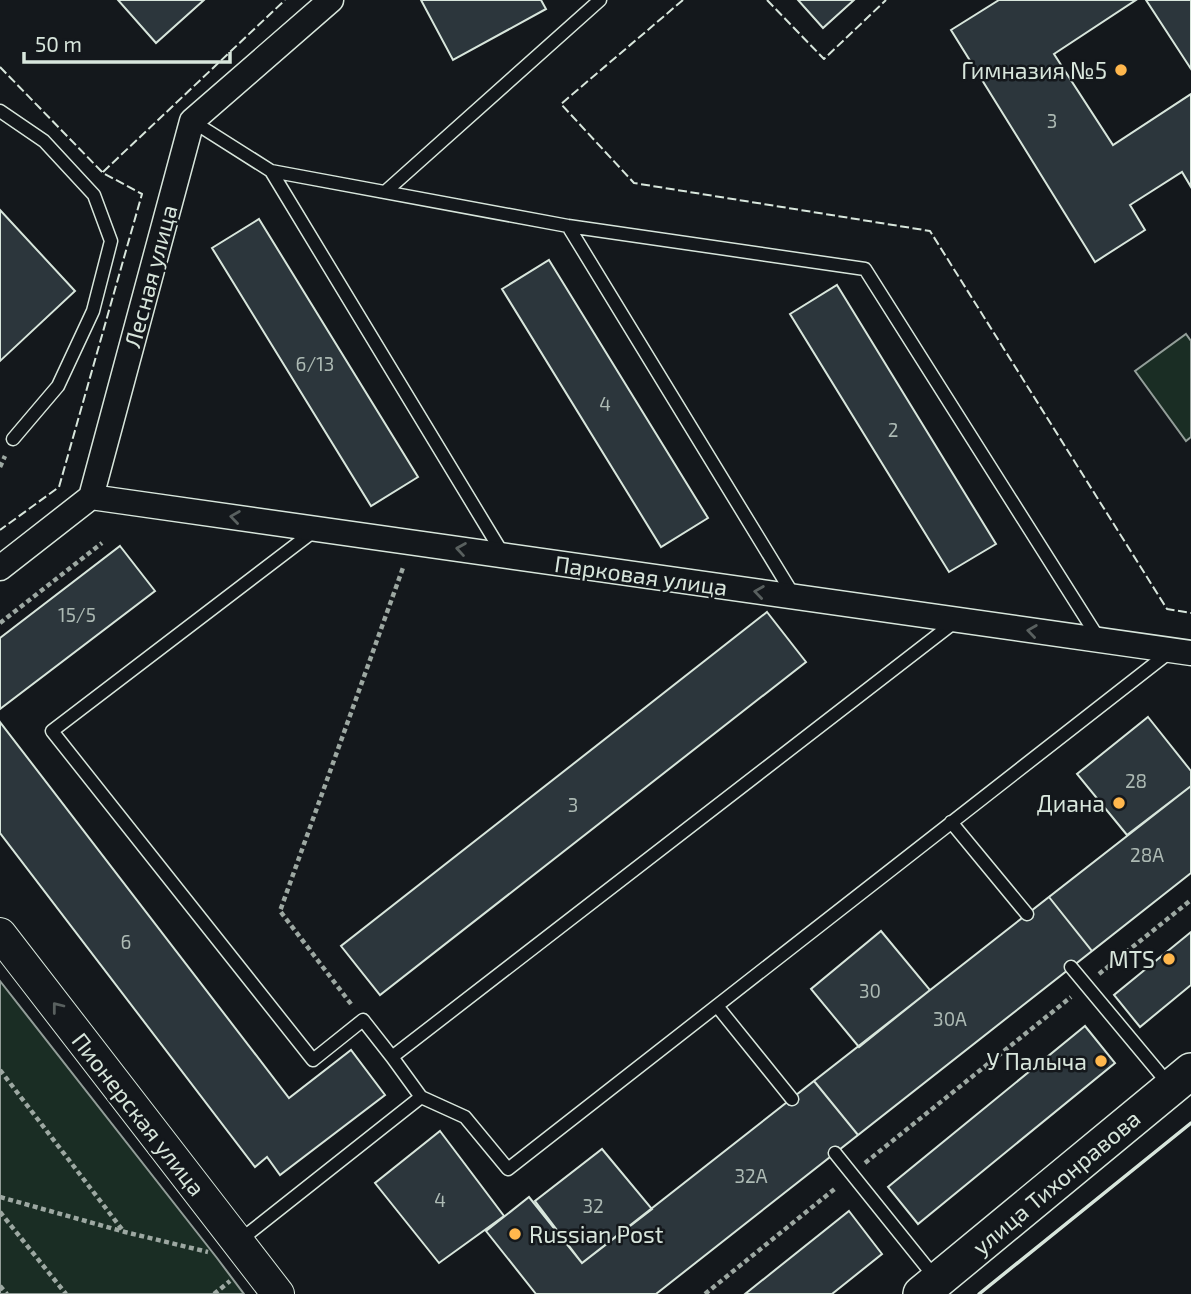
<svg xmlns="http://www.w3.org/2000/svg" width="1191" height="1294" font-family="'Exo 2',sans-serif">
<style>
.green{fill:#1a2d24;stroke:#939e99;stroke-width:2}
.building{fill:#2c363c;stroke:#d8e6dc;stroke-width:2}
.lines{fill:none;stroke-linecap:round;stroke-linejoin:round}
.service-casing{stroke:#d8e6dc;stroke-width:15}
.minor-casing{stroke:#d8e6dc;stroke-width:27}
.tertiary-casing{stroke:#d8e6dc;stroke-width:34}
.secondary-casing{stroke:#d8e6dc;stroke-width:38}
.path{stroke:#9da8a2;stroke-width:4.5;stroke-dasharray:5 3.5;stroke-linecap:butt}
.service{stroke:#14181c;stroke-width:12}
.minor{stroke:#14181c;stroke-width:24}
.tertiary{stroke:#14181c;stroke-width:32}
.secondary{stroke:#14181c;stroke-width:35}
.fence{stroke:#d8e6dc;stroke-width:2;stroke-dasharray:9 3.5;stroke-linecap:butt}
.wall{stroke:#d8e6dc;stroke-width:3.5}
.oneway{stroke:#59605f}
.poi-dot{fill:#ffb74d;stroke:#14181c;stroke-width:2.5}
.labels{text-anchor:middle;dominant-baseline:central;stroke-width:5;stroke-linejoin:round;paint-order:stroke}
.number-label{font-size:19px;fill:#adbab4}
.poi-label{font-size:23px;fill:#d8e6dc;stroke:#14181c;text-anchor:end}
.street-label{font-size:23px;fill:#d8e6dc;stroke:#14181c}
</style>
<rect width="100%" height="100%" fill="#14181c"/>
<path class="green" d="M1186,334L1191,341V437L1186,441L1135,371Z
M0,981L217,1258L244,1294H0Z"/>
<path class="building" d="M118,0H204L156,43Z
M421,0H541L546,9L453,60Z
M798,0H854L823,28Z
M999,0H1136L1054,54L1113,145L1191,94V187L1182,172L1130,205L1145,230L1095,262L951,30Z
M1146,0H1191V69Z
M0,210L75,291L0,361Z
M259,219L418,477L371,506L212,248Z
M549,260L708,518L661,547L502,289Z
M837,285L996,544L949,572L790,314Z
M120,546L155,591L0,709V638Z
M767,612L806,662L380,995L341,946Z
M1148,717L1191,771V786L1127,835L1077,774Z
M0,722L289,1098L351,1050L385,1095L280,1175L267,1157L255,1167L0,833Z
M1191,786V873L1092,951L1049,897Z
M1049,897L1092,951L858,1135L814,1081Z
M881,931L930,990L859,1047L811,989Z
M1191,932V985L1140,1027L1114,995Z
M1085,1026L1115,1063L918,1224L888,1187Z
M814,1081L858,1135L656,1294H536L486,1231L529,1197L582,1263Z
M440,1131L504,1216L439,1263L375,1183Z
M602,1149L652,1209L582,1263L535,1201Z
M849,1211L882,1254L832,1294H745Z"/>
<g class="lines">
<defs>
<path id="service" d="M0,111L44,141L94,195L111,241L93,311L58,386L13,439
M192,121L271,171L568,226L865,269L1099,639
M271,171L503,554
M385,192L600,0
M568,226L794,596
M314,531L52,731L313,1060L363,1020L392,1057
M951,822L1027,914
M1071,967L1171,1087
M717,1006L792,1099
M421,1097L392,1057L956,621
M835,1153L937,1280
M239,1241L421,1097L465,1117L508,1169L1171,651"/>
<path id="minor" d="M91,497L1191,653
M0,568L91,497L192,121L331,0"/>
<path id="tertiary" d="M0,934L278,1294"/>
<path id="secondary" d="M921,1294L1191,1071"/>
</defs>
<use href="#service" class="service-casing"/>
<use href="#minor" class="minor-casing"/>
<use href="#tertiary" class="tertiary-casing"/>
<use href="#secondary" class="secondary-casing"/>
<path class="path" d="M0,467L5,456
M0,623L102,543
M1099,974L1191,900
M351,1004L280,911L404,565
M0,1070L124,1232
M865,1163L1071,997
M0,1197L125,1232L208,1252
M0,1212L66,1294
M0,1286L7,1294
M214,1294L230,1281
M705,1294L837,1187"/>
<use href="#service" class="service"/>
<use href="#minor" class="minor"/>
<use href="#tertiary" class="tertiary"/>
<use href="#secondary" class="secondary"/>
<path class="fence" d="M683,0L561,104L634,183L930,231L1167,609L1191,613
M767,0L824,59L886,0
M0,67L103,173L142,194L59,487L0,530
M103,172L285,0"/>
<path class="wall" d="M979,1294L1191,1123"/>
</g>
<defs><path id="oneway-chevron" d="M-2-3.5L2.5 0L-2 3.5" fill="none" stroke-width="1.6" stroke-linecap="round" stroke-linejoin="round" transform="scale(1.75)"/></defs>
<g class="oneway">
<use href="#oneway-chevron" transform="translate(235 517) rotate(-172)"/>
<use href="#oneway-chevron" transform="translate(461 549) rotate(-171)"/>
<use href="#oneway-chevron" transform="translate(759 592) rotate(-172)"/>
<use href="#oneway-chevron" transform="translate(1032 631) rotate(-172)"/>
<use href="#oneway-chevron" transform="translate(57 1007) rotate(-128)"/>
</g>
<g class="poi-dot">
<circle cx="1121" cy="70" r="7"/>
<circle cx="1119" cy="803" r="7"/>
<circle cx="1169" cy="959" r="7"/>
<circle cx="1101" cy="1061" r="7"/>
<circle cx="515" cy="1234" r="7"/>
</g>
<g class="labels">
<g class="number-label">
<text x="1052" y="120">3</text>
<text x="315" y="363">6/13</text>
<text x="605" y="403">4</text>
<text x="893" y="429">2</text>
<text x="77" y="614">15/5</text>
<text x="1136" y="780">28</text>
<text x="573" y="804">3</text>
<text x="1147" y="854">28А</text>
<text x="126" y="941">6</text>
<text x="870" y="990">30</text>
<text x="950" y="1018">30А</text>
<text x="751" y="1175">32А</text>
<text x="440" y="1199">4</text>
<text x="593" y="1205">32</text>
</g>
<g class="poi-label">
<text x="1107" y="70">Гимназия №5</text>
<text x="1105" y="803">Диана</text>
<text x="1155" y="959">MTS</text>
<text x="1087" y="1061">У Палыча</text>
<text x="529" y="1234" text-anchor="start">Russian Post</text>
</g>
<g class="street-label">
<text transform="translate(150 276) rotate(-75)">Лесная улица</text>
<text transform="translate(641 575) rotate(8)">Парковая улица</text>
<text transform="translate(139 1114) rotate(52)">Пионерская улица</text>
<text transform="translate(1056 1182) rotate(-40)">улица Тихонравова</text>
</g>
</g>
<path d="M24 52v10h206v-10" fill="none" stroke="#d8e6dc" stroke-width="3.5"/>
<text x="35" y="52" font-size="21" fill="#d8e6dc" stroke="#14181c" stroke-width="5" paint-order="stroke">50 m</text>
</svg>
